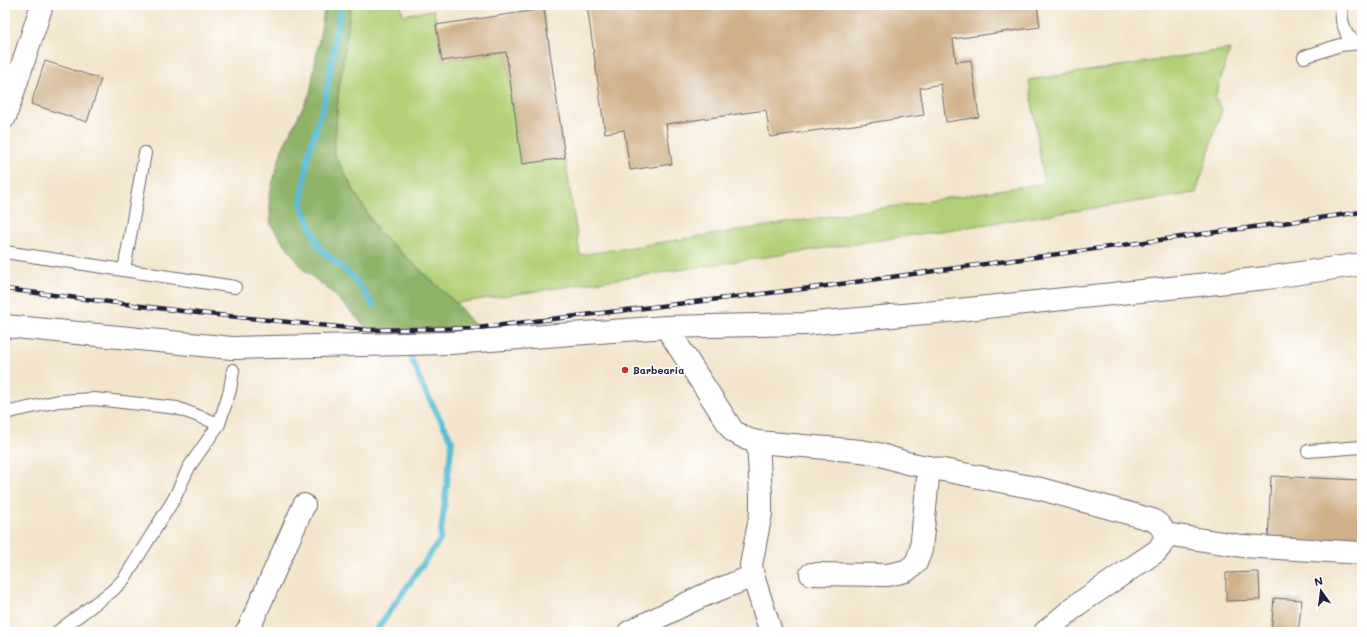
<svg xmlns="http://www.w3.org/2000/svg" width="1367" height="637" font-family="Mali,sans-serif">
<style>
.green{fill:#b2d077;stroke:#6a7959}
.forest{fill:#8db268;stroke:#586a52}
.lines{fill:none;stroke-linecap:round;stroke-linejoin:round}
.stream{stroke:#57bcd5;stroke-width:6}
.building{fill:#cfb089}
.lane-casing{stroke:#6b666e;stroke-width:14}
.street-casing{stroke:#6b666e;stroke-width:24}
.lane{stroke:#fff;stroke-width:12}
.street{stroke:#fff;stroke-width:22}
.rail-casing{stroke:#22223b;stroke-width:4.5}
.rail{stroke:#fff;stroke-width:3;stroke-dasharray:9;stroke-linecap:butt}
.poi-dot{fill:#c8321e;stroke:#fff;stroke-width:1.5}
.labels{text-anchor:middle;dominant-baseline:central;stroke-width:3.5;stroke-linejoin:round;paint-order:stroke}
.poi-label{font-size:10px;font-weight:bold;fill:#22223b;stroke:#fff;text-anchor:start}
</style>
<rect width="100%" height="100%" fill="#fff"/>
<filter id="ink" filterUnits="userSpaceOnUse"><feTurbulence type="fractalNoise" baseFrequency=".025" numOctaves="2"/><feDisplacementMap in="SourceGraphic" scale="8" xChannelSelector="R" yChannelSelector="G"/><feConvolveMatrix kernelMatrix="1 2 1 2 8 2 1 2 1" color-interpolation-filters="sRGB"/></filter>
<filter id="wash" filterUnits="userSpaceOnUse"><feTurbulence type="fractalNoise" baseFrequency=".012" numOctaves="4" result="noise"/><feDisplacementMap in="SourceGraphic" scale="16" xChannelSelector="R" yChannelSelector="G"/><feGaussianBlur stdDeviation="0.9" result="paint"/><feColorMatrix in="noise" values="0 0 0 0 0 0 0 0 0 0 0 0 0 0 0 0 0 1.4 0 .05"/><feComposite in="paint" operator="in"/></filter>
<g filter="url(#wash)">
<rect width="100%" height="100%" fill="#f3e5cc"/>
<path class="green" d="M351,5H401L403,15L434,10L442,61L506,52L522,163L565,158L580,255L1044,183L1029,80L1230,49L1215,98L1222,109L1196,193L456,303L377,230L356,194L334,154L338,96Z"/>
<path class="forest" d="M325,5H351L338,96L334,154L356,194L377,230L456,303L477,328L368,330L335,295L303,269L271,225L269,196L282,149L310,93Z"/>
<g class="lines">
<path class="stream" d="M341,5L325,100L309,152L301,203L320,249L353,277L374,306
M375,632L440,540L452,441L422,385L411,357"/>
</g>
<g id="blocks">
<path class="building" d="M587,5H1037L1040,27L953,39L956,62L971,60L979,117L946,122L941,84L920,88L924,115L770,137L766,110L666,124L672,164L630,170L624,130L605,133Z
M544,9L565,158L522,164L506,52L442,61L436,25Z
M45,61L101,79L87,122L31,104Z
M1271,476L1362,480V544L1268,540Z
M1259,572L1260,600L1226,601V573Z
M1274,598L1302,600L1298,632H1271Z"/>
</g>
</g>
<g filter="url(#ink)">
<use href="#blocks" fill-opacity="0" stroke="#6b666e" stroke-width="1"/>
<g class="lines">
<defs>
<path id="lane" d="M1341,5L1342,21L1347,35L1357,43
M1304,57L1340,45L1362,43
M5,252L235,287
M124,270L145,153
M5,413L59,401L95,399L177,408L219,424
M1308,451L1362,447
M57,632L112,591L124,579L174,499L189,467L219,424L230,390L233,370"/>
<path id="street" d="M5,117L42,5
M5,326L232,348L451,343L666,327L804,324L958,310L1266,278L1362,264
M666,327L733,431L747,439L758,442L861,451L878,454L907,463L1041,489L1153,520C1167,529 1168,538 1157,551L1078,604L1045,632
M758,442L761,496V513L751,565L753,576L771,632
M1165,534L1242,546L1362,553
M811,574L888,575L906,571L916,563L921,550L929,467
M246,632L249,628L304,505
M629,632L700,597L753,576"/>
</defs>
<use href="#lane" class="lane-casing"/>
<use href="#street" class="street-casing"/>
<use href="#lane" class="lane"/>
<use href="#street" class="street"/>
<defs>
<path id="rail" d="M5,289L198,313L368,330L477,328L819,287L1362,212"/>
</defs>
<use href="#rail" class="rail-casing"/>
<use href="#rail" class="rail"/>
</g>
</g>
<circle class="poi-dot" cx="625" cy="370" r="4"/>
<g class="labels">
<g class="poi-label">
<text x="633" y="370">Barbearia</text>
</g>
</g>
<rect width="1367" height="637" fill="none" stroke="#fff" stroke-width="20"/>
<g transform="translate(1321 591) rotate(346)" stroke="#ffffff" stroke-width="3" paint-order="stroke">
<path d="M0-3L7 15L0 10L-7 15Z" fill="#22223b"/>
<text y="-6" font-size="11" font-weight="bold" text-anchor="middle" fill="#22223b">N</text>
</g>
</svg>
